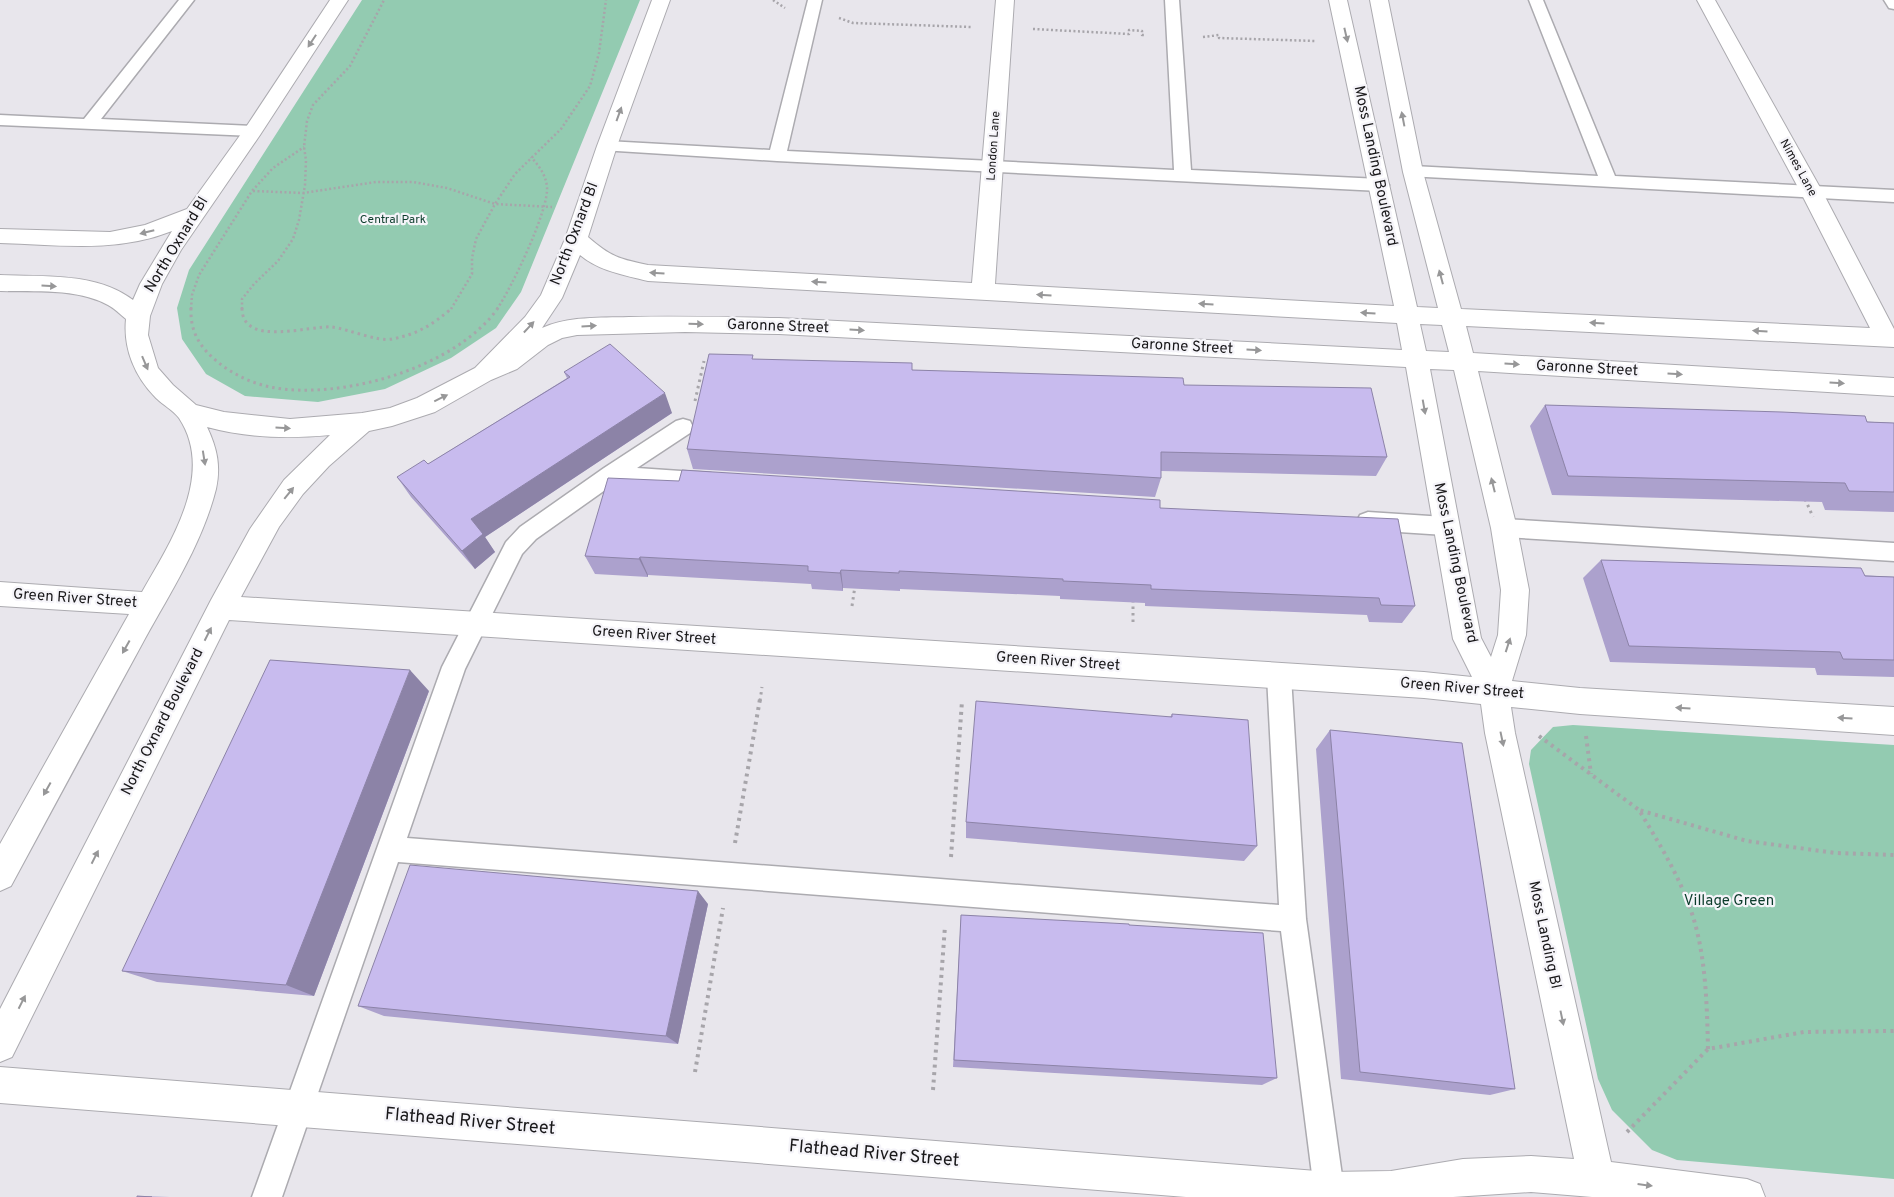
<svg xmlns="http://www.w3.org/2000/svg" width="1894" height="1197" font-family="Overpass,sans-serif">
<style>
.green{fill:#93cbb1}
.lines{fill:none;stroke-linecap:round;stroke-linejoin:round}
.lane-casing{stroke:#acabb0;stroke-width:3}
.street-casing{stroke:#acabb0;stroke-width:2}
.path-far2{stroke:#a7a5aa;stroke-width:2.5;stroke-dasharray:2 2.5;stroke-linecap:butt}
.path-far1{stroke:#a7a5aa;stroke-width:3;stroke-dasharray:2.5 4;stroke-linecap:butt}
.path{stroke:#a7a5aa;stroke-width:4;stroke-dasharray:3 4.5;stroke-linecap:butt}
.lane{fill:#fff;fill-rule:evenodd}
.street{fill:#fff;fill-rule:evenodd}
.wall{fill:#aca1cd}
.shaded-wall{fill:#8c83a7}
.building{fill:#c8bbee;stroke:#8c83a7}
.oneway{fill:#979798}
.labels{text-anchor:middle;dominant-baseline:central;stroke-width:4.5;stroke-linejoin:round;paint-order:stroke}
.far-street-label{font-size:12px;fill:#181719;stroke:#f5f4f9}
.far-park-label{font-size:12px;fill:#0b3c2b;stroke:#f5f4f9}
.street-label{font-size:15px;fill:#181719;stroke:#f5f4f9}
.park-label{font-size:15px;fill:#0b3c2b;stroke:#f5f4f9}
.near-street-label{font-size:18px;fill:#181719;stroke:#f5f4f9}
</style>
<rect width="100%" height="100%" fill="#e8e6ec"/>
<path class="green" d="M362,0H640L521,292L496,328L451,358L385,389L318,402L245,396L206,374L182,339L177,308L189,270Z
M1573,725L1894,745V1179L1677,1160L1652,1150L1612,1110L1598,1079L1529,764L1531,750L1553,727Z"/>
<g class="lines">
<defs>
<path id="lane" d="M179,0H194L101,119L253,126L259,127L261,131L259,135L253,136L0,125V115L84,119Z
M808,0H822L787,151L1174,170L1165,0H1179L1191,170L1380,179L1386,181L1389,185L1386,189L1380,191L777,161L601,150L599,146L601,142L607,141L770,150Z
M1529,0H1543L1615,176L1894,190V202L1407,176L1405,172L1407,168L1413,166L1598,176Z
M1884,0H1894V9L1889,8Z
M683,419L690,421L693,427L690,433L637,468L710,473L717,475L720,481L717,487L710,489L615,483L536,539L522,554L465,669L407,838L1279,905L1267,676L1271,669L1279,665L1287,669L1291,676L1306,919L1344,1190L1341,1197H1317L1314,1190L1281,931L398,862L282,1197H252L442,667L506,542L520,527L604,468L676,421Z
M1368,512L1445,517L1453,520L1456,526L1453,532L1445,535L1368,530L1360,527L1357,521L1360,515Z
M1504,519L1894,543V561L1504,537L1496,534L1493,528L1496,522Z"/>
<path id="street" d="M330,0H348L260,135L181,250L162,284L150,316L148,335L158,368L173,385L196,405L224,412L290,419L362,413L390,408L417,398L475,368L525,317L541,295L565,239L597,146L652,0H670L617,146L588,237C611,257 619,259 648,265L972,283L996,0H1014L995,284L1394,306L1329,0H1347L1417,307L1438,308L1403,172L1370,0H1388L1423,172L1461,309L1870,328L1800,191L1697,0H1715L1822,191L1894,329V347L1466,326L1473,353L1894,378V396L1478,371L1517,528L1529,590L1526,635L1512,681L1580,688L1894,707V735L1580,714L1511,707L1515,733L1611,1162L1747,1179L1760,1184L1765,1197H1592L1531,1192L1453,1197H1186L0,1103V1067L1329,1172L1391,1171L1463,1159L1531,1156L1574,1159L1485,733L1481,704L1424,698L229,620L12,1057L0,1062V1009L211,600L250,529L284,480L330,435C289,439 247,438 207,427C217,448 221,466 216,489C202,545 168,596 141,646C97,726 54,806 11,886L0,891V844L129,614L0,606V582L142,592C170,543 216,474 179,418C173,410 163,405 156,398C135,377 123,349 126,319C120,314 114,308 108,305C77,288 34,292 0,291V275C43,277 97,272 133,300L140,284L172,231C117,253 58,245 0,243V229L110,232L145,225L187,209L246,127ZM580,255C599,271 624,275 648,281L1397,323L1402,350L779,318C729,317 679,316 629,317C599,318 569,316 542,328L562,298ZM1420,324L1442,325L1449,352L1426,351ZM685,332L779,334L1406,367L1453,639L1472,677L1424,672L241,597L279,527L303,494L329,466L369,431L392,426L435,412L491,380L517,369L548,345L562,338L577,335ZM1430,369L1454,370L1491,528L1501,590L1498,635L1491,657L1481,638Z"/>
</defs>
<use href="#lane" class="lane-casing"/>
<use href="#street" class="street-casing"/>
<path class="path-far2" d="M773,0L785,8
M839,18L853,23L972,27
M1033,29L1129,34V30L1142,31V35H1144
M1203,37L1219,35V38L1316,41
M253,191L303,193L376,182H413L447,188L495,204L552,207
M191,309L192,295L199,275L252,191L273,168L304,147
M242,309V299L254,284L278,261L293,239L299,220L305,185L306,160L304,147L307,121L313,105L350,66L384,0
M451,309L472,274V258L476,239L495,204L515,174L561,129L590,86L599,53L606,0
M497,309C511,289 549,210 547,187C546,175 539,166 531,157"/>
<path class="path-far1" d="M191,308C190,332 200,348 219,363C233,374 251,383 270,387C340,401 456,368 498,308
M242,308C242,348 310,325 332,327C348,329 378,342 392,339C418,334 432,325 452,308
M695,401L704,361
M1805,499L1813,517
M1133,600V624
M852,606L855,586
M760,701L762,687"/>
<path class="path" d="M1539,736L1639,810
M1586,736L1591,774
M735,843L760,699
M951,857L962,701
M1708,1049C1707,1006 1706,961 1694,920C1682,880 1660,845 1639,810L1747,841L1836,853L1894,855
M695,1072L723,908
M933,1090L945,926
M1627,1132L1708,1049L1804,1032L1894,1031"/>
<use href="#lane" class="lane"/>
<use href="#street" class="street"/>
</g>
<path class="wall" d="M753,359L913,370L1184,385L1387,457L1376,476L1161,471V478L1155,497L693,469L687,449Z
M564,372L672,413L485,537L495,552L475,569L411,497L397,477L428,464L567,378Z
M1545,405L1894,423V512L1825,510L1822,502L1552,495L1530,426Z
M1160,508L1415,606L1402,623L1369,622L1367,615L1145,606V603L1060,599V596L900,589V591L843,588V591L812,589L811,584L648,575V577L595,574L585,556Z
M1601,560L1894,577V677L1817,675L1815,668L1610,662L1583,578Z
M429,691L314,996L157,982L122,971Z
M1172,714L1257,846L1244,861L966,838V822L1171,716Z
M1330,730L1515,1089L1490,1095L1341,1079L1316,749Z
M708,904L678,1044L384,1016L358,1006Z
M961,915L1129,925L1277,1078L1262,1085L953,1067Z
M137,1196L170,1197H137Z"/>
<path class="shaded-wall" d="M665,393L672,413L485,537L495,552L475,569L462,551L471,519Z
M640,557L648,575V577L639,559Z
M841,570L843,588V591L840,573Z
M410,670L429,691L314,996L286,985Z
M698,891L708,904L678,1044L666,1036Z"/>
<path class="building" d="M610,344L665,393L471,519L483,534L462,551L397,477L424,460L428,464L570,377L564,372Z
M709,354L753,355L752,359L912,363V370L1183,378L1184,385L1371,388L1387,457L1161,452V478L687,449Z
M1545,405L1782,412L1865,416L1867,422L1894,423V492L1849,491L1845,483L1568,476Z
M682,470L1160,500V508L1398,519L1415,606L1381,605L1379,598L1151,589V585L1063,581V579L899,571V573L841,570L840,573L808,571V566L640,557L639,559L585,556L608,478L679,481Z
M1601,560L1861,568L1865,576L1894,577V660L1843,659L1840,652L1629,646Z
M270,660L410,670L286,985L122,971Z
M976,701L1172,717V714L1248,720L1257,846L966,822Z
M1330,730L1462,743L1515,1089L1360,1072Z
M410,865L698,891L666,1036L358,1006Z
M961,915L1129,924V925L1263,933L1277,1078L954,1060Z
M137,1196L152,1197H137Z"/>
<defs><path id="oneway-solid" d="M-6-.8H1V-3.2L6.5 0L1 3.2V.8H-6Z" transform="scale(1.25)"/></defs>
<g class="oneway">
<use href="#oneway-solid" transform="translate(1346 35) rotate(77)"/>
<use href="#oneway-solid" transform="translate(312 41) rotate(123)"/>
<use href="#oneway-solid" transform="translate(619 114) rotate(-70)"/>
<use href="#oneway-solid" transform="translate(1403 119) rotate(-101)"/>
<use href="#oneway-solid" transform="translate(147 232) rotate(166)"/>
<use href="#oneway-solid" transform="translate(657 273) rotate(-177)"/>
<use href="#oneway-solid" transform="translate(1441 277) rotate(-105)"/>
<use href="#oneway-solid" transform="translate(819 282) rotate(-177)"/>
<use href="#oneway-solid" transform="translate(49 286) rotate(3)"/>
<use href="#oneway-solid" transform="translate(1044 295) rotate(-177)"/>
<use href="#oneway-solid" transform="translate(1206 304) rotate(-177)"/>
<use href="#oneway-solid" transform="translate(1368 313) rotate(-177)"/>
<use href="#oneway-solid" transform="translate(1597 323) rotate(-177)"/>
<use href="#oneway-solid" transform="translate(696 324) rotate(1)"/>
<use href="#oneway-solid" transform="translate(589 326) rotate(-3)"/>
<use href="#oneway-solid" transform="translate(529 327) rotate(-47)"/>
<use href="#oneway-solid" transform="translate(857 330) rotate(3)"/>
<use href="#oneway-solid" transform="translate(1760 331) rotate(-177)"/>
<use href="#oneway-solid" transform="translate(1254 350) rotate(3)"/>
<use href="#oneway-solid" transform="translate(145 363) rotate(67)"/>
<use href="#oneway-solid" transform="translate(1512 364) rotate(3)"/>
<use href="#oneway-solid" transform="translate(1675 374) rotate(3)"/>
<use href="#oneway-solid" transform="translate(1837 383) rotate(3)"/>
<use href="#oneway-solid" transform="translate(441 398) rotate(-26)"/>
<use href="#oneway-solid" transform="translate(1424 407) rotate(80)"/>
<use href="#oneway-solid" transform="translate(283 428) rotate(3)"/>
<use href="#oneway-solid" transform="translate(204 458) rotate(81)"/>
<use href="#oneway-solid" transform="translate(1493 485) rotate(-104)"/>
<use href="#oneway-solid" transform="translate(289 493) rotate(-51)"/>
<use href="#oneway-solid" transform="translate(208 634) rotate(-63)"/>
<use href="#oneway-solid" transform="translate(1508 645) rotate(-72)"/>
<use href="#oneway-solid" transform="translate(126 647) rotate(119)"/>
<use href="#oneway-solid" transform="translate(1683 708) rotate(-176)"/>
<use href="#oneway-solid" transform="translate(1845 718) rotate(-176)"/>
<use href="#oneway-solid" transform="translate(1502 739) rotate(78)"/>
<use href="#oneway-solid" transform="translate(47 789) rotate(119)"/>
<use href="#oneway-solid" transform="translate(95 857) rotate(-63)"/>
<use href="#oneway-solid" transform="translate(22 1002) rotate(-63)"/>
<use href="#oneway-solid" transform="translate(1562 1018) rotate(78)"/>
<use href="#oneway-solid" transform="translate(1645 1185) rotate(7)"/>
</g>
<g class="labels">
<g class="far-street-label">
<text transform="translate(994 146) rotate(-86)">London Lane</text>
<text transform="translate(1798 168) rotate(61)">Nimes Lane</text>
</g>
<g class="far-park-label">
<text x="393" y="220">Central Park</text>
</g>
<g class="street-label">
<text transform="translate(1375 166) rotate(78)">Moss Landing Boulevard</text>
<text transform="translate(575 234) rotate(-69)">North Oxnard Bl</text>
<text transform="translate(177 245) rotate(-59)">North Oxnard Bl</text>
<text transform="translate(778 327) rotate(2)">Garonne Street</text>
<text transform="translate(1182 347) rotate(3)">Garonne Street</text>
<text transform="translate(1587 369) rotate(3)">Garonne Street</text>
<text transform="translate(1455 563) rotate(78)">Moss Landing Boulevard</text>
<text transform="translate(75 599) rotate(4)">Green River Street</text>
<text transform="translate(654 636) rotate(4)">Green River Street</text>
<text transform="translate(1058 662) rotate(4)">Green River Street</text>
<text transform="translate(1462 689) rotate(5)">Green River Street</text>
<text transform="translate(163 722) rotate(-63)">North Oxnard Boulevard</text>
<text transform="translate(1544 935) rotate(78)">Moss Landing Bl</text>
</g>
<g class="park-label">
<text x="1729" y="901">Village Green</text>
</g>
<g class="near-street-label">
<text transform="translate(470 1122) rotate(5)">Flathead River Street</text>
<text transform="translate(874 1154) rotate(5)">Flathead River Street</text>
</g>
</g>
</svg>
